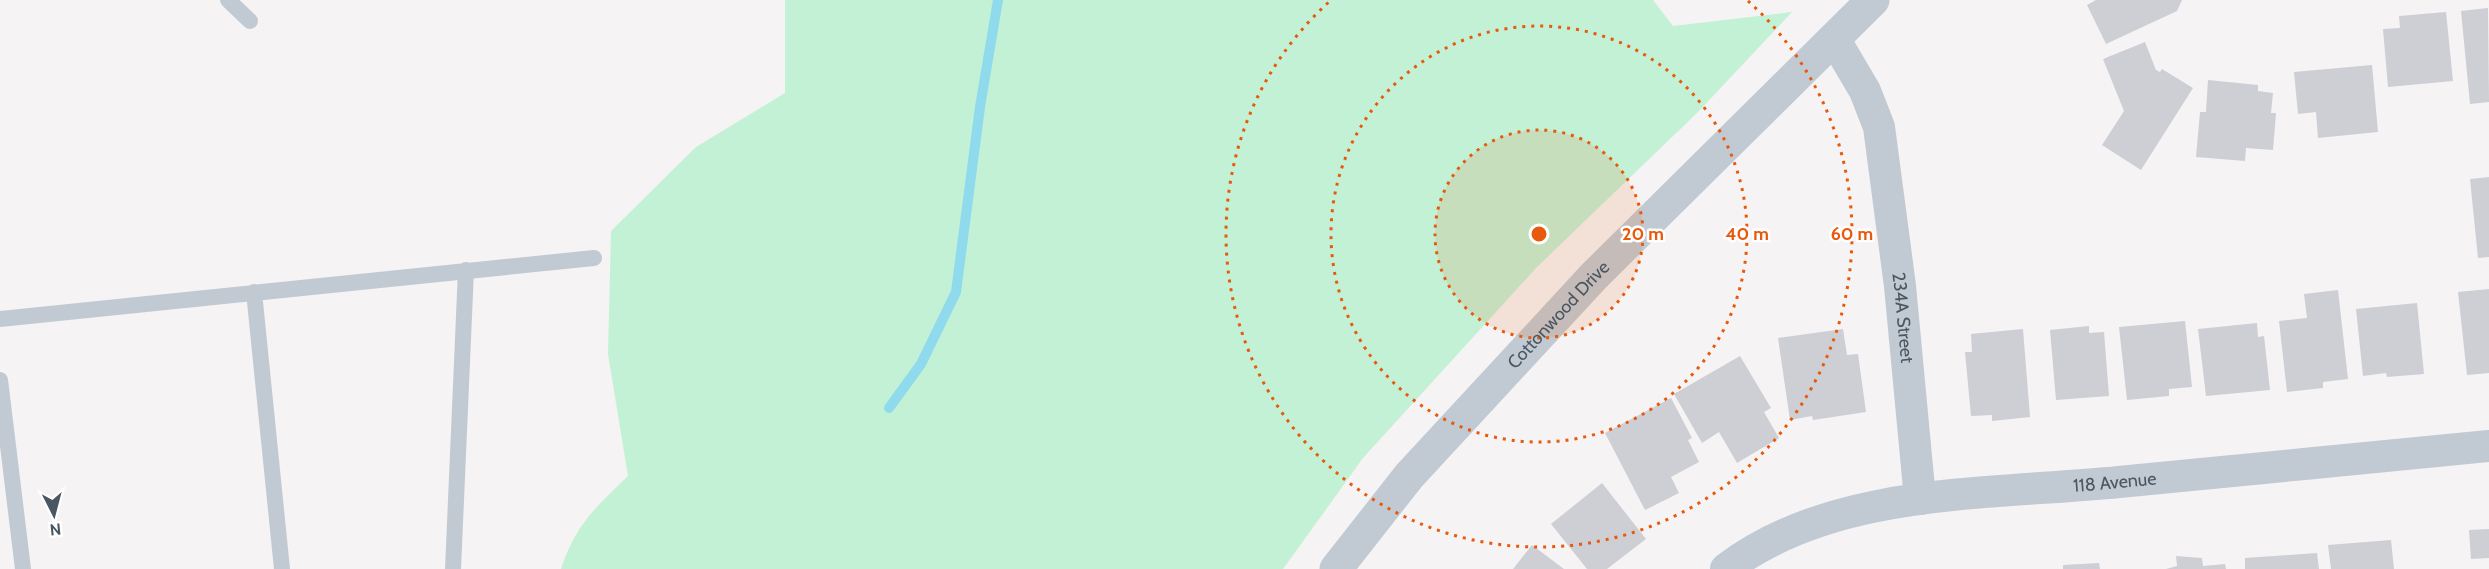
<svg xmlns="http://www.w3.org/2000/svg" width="2489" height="569" font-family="Cabin,sans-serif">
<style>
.green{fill:#c3f1d5}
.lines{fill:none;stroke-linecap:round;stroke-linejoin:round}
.stream{stroke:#90daee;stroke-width:10}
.building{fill:#cdcfd5}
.service{stroke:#c1cad2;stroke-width:16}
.minor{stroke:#c1cad2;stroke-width:32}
.tertiary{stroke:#c1cad2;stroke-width:33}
.ring{fill:none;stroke:#e8590c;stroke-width:3;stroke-dasharray:3 6}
.labels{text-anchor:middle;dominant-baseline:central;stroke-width:5;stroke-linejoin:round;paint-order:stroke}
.street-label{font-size:18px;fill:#4a5661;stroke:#fff}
.centre{fill:#e8590c;stroke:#fff;stroke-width:3}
.ring-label{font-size:18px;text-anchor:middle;font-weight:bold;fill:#e8590c;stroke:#fff;stroke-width:5;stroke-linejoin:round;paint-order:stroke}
</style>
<rect width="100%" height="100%" fill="#f5f3f3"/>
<path class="green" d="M785,0H1653L1673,26L1792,12L1698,112L1537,267L1363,458L1283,569H561C576,524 595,508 628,476L608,354L611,231L696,147L785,93Z"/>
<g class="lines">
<path class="stream" d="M889,408L921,364L956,292L980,107L998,0"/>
</g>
<path class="building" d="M2096,0H2182L2177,11L2106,44L2087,5Z
M2488,8L2489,102L2470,104L2461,11Z
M2446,12L2453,81L2388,87L2383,29L2400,28L2399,16Z
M2145,42L2156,70L2160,72L2162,69L2193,88L2141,170L2102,145L2124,111L2103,59Z
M2372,65L2378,132L2318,138L2316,112L2298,114L2294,72Z
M2208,80L2258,85V91L2273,93L2271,113H2276L2273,150L2246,148L2245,161L2196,157L2200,112H2206Z
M2489,177V257L2478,258L2470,179Z
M2489,289V373L2467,375L2458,292Z
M2338,290L2348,379L2323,382V388L2287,392L2279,321L2307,318L2304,294Z
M2417,303L2424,374L2387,377L2386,373L2363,376L2356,309Z
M2185,321L2192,387L2169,389V396L2127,400L2119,327Z
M2257,323L2258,337L2264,336L2270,390L2206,396L2198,329Z
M2089,326V333L2104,332L2109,396L2056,400L2050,330Z
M1843,329L1847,355L1858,354L1866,412L1813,420L1812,416L1790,420L1778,338Z
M2023,329L2030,417L1992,421V415L1971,416L1965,352H1972L1971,334Z
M1740,356L1771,408L1764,412L1779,438L1737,463L1719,432L1702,443L1674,394Z
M1671,398L1692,438L1688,440L1699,462L1671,477L1679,493L1645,510L1605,433Z
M1602,483L1646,539L1607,569H1587L1551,524Z
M2489,529V558L2471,559L2469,530Z
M2391,540L2394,569H2331L2328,545Z
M1532,545L1564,569H1513Z
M2317,553L2319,569H2245V558Z
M2176,556L2202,558L2203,566L2225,564L2226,569H2166L2177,566Z
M2099,563L2100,569H2063V565Z"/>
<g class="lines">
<path class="service" d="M228,0L250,21
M254,292L282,569
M0,319L594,258
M0,380L23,569
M453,569L466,270"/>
<g class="minor">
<path id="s1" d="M1835,40L1865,91L1879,127L1900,286L1920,499"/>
<path id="s2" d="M1726,569C1833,487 1990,495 2119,482C2242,470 2366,458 2489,446"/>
</g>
<path class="tertiary" id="s3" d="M1336,569L1409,476L1594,276L1873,0"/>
</g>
<circle cx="1539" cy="234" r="104" fill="#e8590c" fill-opacity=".12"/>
<g class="ring">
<circle cx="1539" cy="234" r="104"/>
<circle cx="1539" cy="234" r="208"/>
<path d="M1748 1A313 313 0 1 1 1330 1"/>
</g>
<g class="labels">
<g class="street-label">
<text stroke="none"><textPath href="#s3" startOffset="338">Cottonwood Drive</textPath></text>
<text stroke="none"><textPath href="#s1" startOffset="290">234A Street</textPath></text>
<text stroke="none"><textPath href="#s2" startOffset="404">118 Avenue</textPath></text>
</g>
</g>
<circle cx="1539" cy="234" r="9" class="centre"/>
<g class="ring-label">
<text x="1643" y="240">20 m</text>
<text x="1747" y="240">40 m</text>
<text x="1852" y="240">60 m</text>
</g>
<g transform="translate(54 515) rotate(174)" stroke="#ffffff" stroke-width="4.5" paint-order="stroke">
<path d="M0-4.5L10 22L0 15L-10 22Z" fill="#4a5661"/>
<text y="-9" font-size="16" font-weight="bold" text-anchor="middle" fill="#4a5661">N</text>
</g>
</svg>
